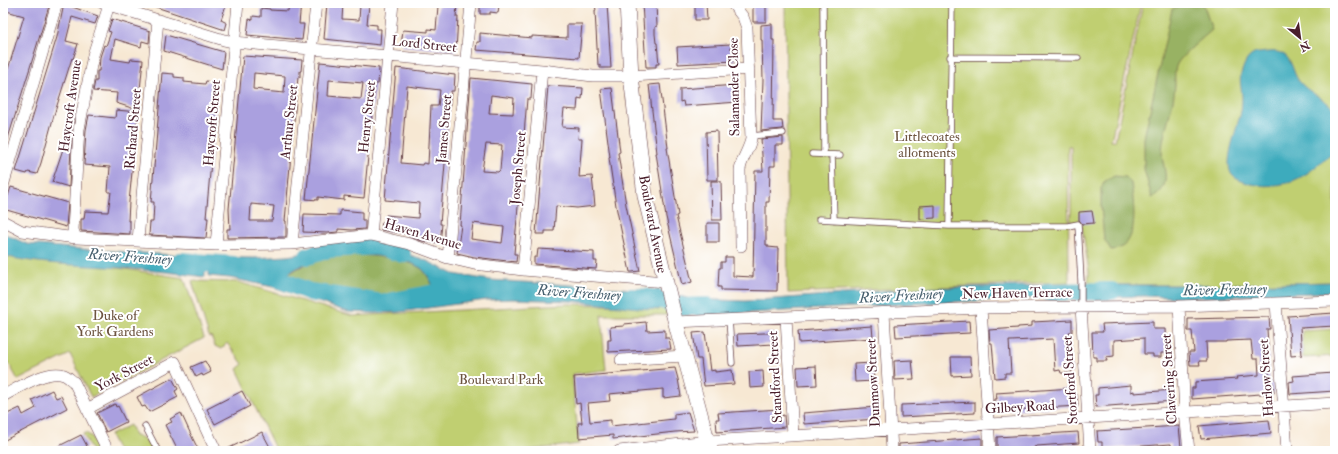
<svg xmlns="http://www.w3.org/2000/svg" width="1338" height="454" font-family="'IM FELL Double Pica',serif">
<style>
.green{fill:#c0cf71;stroke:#85774e}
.forest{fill:#98b263;stroke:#716847}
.water{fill:#3eabbd;stroke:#446574;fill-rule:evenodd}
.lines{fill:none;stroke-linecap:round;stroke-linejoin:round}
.river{stroke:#3eabbd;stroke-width:18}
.building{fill:#aaa0df;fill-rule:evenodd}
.lane-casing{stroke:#643d44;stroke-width:7}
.street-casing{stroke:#643d44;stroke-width:12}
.secondary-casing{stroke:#643d44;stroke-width:16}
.lane{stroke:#fff;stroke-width:5.5}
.street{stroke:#fff;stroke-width:11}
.secondary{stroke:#fff;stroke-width:15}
.labels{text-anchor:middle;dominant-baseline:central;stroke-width:4;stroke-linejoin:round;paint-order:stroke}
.street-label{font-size:14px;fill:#4a1f2b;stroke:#fff}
.park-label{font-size:14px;fill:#6d5440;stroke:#fff}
.water-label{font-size:15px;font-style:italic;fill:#455e6d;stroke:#fff}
</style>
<rect width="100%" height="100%" fill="#fff"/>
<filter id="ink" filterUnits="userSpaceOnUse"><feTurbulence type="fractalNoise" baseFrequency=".025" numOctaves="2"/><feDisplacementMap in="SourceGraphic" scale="8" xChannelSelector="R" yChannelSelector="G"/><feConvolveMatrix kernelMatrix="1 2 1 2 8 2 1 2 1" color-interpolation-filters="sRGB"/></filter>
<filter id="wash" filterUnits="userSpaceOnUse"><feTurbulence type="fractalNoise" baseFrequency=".012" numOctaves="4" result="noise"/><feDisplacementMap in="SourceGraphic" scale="16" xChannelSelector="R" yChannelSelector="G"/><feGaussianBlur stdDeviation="0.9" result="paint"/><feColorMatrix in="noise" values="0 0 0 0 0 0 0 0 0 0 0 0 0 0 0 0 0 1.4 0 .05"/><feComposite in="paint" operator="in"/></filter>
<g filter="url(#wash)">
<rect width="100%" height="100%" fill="#f7e8d3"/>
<path class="green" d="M785,3H1141L1111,141H1115L1143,3H1335V282L1194,285H1088L1089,272L1082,226L1070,221L1071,213V146H1068L1069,282L788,293Z
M3,246L12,252L184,278L204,338L91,397L70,354L18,380L3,353Z
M192,281L238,282L353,316L568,304L666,307L669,315H601L606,370L572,374L579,444L520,451H276L237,369L243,364L227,343L221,349L215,346L211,336L209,337Z
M1335,329V356L1303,358L1302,331Z
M130,425L135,436C146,437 148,442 153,451H118L110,435Z
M86,433L92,437L97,451H92L83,434Z"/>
<path class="forest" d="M1186,3H1203L1212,30C1204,37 1182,55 1177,64C1174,70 1175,79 1175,85C1174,108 1163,129 1162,152C1162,163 1168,175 1164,185C1162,191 1158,195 1152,198L1144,169V138L1172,9Z
M1114,176L1125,177L1131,183C1134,204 1141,249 1111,250L1104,239L1101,207V188L1105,181Z
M347,255C366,255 409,257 423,270C427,275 430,280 433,286L430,293L383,302L310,292L293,285L284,278C301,263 325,256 347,255Z"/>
<path class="water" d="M1256,53C1263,53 1274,50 1281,53C1293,58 1292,72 1299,81C1307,92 1325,98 1335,110V153C1322,159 1317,167 1306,174C1289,185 1270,188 1251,184C1245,182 1239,181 1234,177C1222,168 1235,135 1238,122C1241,115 1242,106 1242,98C1242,90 1239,83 1241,74C1244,65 1246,57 1256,53Z
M3,233L27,244L82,249L205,257V277C177,273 150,270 122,268C82,265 42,265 3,256Z
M378,246L423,259L454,274L490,280L651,290L653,293L659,310L571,301L513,299L486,300L399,312L375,313L348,312L273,287L230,278L209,276V257L254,258L287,256L329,249ZM347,254C369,255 402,256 421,268C426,272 430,279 433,286L430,294L383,303L310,292L293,285L284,278C299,262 326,256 347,254Z
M1335,282V292L1193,298L1145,296L1088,298V285H1194Z
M1073,285L1071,297H1065L907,304L698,316L686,315L683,312L680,296L690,299L745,301L929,288Z"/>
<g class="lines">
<path class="river" d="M308,256L329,249L378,246L402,254
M180,261L234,265
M273,277L310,292L383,303L455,289
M1048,292L1112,291
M630,297L655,298L683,307L707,306"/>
</g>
<g id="blocks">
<path class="building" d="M3,3H50L5,148H3V86L24,16L3,10Z
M150,3H220L226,5L221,20L227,23L225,30L150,5Z
M289,3H301L299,24H304L302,40L247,35L249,19L253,20V16L261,17V8L270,9V10L288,11Z
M327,3L343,4L342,19L359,20L360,5H369L367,24L377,25V29H381L380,45L324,39Z
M442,3H457L456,17H458L456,51L401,46L403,30L428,32V29L436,30L438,6H442Z
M480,3H492V4L499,5L498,13L490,12V14H480Z
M595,3H607L611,68H600V65H598L595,11H596Z
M642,3H656L657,26L655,27V34L656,43H657L659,64H656V67H646Z
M695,3H706L707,20H695Z
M753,3H766V22H753Z
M64,4L98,16L95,24L72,17L66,41L78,44L73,59L72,58L54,115L41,163L37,174L28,172L27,174L16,171L57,37Z
M112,19L150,31L149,43L142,41L141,47L115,39L111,59L130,62L131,59L143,60L138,110L116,103L117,93L93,91L95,81H97V71H99L100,57L104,45L106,46L111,32L108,31Z
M567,24H582L579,58L476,50L477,42H480V33L532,38V36L567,38Z
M772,24V40H774L773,121H782L783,129L761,131L763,80L762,40H761V25Z
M166,35L224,52L222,69L164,51Z
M731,44V49L734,48L735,61L678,64L677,47Z
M243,56L302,60L301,71H300V77H298L297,88L285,221H286V237L227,238V229H230L229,209ZM254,73L285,76L284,93L263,91V90L253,89ZM251,204L274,206L272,221H250Z
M320,62L379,68L378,84H375L364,198L344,196V200L318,197V200L306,199ZM329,80L363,83L361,99L328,96Z
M396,68L455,75L454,91H451L440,224H442L440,243L422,241L408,236V234L381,230L382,222H385L386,215L418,218L419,203L385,200ZM407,86L440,90L438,106H431L428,164L423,163L422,165L401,163Z
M162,73L174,74V77L184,78V82L205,84L206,81L218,83L206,218H208L206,238L149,235L150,222H153L154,202H151Z
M471,78L532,84L531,99H527L514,254H517L516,262L474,257L457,253L461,225H460ZM491,95L514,98L513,114L489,113ZM486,144L502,145L500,170L498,172L482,171ZM473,223L504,227L502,243L471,239Z
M660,84L668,148H667L678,215L676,216L692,282L682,285L666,217L656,153H657L649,85Z
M737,85L738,102L684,106L683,101L680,102V89Z
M548,86L583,88L582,99L578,98L577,110L564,109L562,127L579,128L578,139H582L579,177L592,176L595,206L577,208L556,206L554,231H545V234H536Z
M612,88L620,152L618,153L626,205L640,271L632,272H630L616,206L609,158L610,157L601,89Z
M116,110L138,112L129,202L128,221H130V234L81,231V219H84L85,211L108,212L111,192H108L110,167L84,165L86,130L89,115L115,118Z
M71,113L75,114L72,129L69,187L52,182L70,128Z
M717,131L718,180H707L706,132Z
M783,137V145H775V166H770L769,202H766V245H768V247L778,248L777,291L721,290V287H718L719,268H721V262H725V257H733V276L753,277L755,171H763L761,139Z
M711,181H721L722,220H712Z
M11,187L68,203L66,227L3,209L5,195L8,196Z
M935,205V218L920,219V206Z
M340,210L362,212V220H365V229L352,230L338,229V232L327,233L303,232L304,214L340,215Z
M1092,211L1094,223L1082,224L1079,220V212Z
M707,223H719V242H707Z
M538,249L594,252V261H597L596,269L534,264V257H537Z
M1335,313V326L1300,328L1302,355L1291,356L1288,316Z
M1269,317L1270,329H1267L1269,361H1268L1270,383H1273L1274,393L1192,399V388H1195V382L1237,379L1236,377L1259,375L1258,359H1253L1251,340L1226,341V342H1206L1207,361H1199L1200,365H1190L1189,352H1194L1192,331H1188V319Z
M1072,320V332H1069L1072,373H1061L1060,370L1055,371L1053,339L1011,341H1009L1011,373H1005V377L995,378L992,343H990L989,330L1018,328V327L1032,326V322Z
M969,321L970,333L896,337L895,325Z
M646,322L647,331L665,330V338H669L671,349L608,352V340H611L610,327L624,326V324Z
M1153,322V329H1165L1166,353H1161V357H1153V354H1144V338L1114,340V356L1106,357L1107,361H1097V357H1093L1092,332H1103L1102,324Z
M872,326L873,338L799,343L798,331Z
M705,332L710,371L715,370V372L732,370L734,384L704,386L701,359H697L693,333Z
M765,333H773L774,344L738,346L737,334Z
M951,357H970L971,375L952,376Z
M912,360L914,379L895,380L894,361Z
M205,361L211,372L203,376L202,374L196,377L191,367Z
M873,363L874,381L855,382L854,364Z
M816,366L817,385L798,386L797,367Z
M675,368L678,379L681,396L663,398V389L609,394L610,401L588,403L590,422L611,420V426L674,419V414L688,412L694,431L675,432L613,439V435L579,438L578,423H582L580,403L576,404L574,377Z
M763,371L764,387L750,388L749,372Z
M1333,373V378H1335V391L1290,394L1289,382L1294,381L1293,376Z
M172,378L178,389L175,391L178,397L149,412L145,406L142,407L137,397Z
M1131,385V392L1134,391V393L1173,390L1174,401L1096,407L1095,395H1098V388Z
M1073,388V395L1077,394L1078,406L994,411V399H997L996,393Z
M52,390L56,398L61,396L67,408L3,441V416L20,408L23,415L36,408L32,400Z
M242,391L250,406L215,424L207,409Z
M975,402V413L901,417V405Z
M115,404L116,407L118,406L126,422L106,432L97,413Z
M876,407L878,419L804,424L803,413Z
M780,409V416L784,415L785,427L717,432L716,419H719L718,413Z
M181,413L193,439L199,451H178L165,425L172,422L170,419Z
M1269,420L1271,433L1201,439L1199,426Z
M1179,426L1181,448H1171V444L1102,449V442H1098L1097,431Z
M262,432L270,447L263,451H223Z
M1078,432L1079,443L1037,446L1034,447V451H1001V448L997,449V437Z
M81,435L87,446L83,449L84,451H49Z
M982,438V450L979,451H899V444Z"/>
</g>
</g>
<g filter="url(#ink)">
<use href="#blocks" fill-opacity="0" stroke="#643d44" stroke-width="1"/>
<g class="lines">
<defs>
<path id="lane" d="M823,3L824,155
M950,57L1078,58
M751,136L783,133
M812,154L840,155
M832,155L834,220
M819,219L949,226H1068L1078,224L1081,281V307
M949,226L952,3
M729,319L732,363
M145,426L158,451"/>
<path id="street" d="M102,3L224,40L234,42L542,70L593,76H631L749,69
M732,3L743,17L747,28L751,139C749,150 741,159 740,170L741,246
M3,186L57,3
M3,221L22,231L76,238L216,245L292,244L371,235L410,244L448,258L474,264L523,270L665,282
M371,235L393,3
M76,238L73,230L79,129L93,55L109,5
M138,240L158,20
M292,244L316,3
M216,245L238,3
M448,258L471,3
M523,270L542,70
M1276,303L1287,451
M1179,306L1185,412L1189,451
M1081,307L1090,451
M981,308L990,451
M884,313L892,451
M786,318L793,435
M675,322L981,308L1179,306L1335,301
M621,360L684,356
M3,396C18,388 47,369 64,375C67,376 71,380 74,382L108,451
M87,409L175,362L216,451
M619,451L708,441L1335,403"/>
<path id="secondary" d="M627,3L631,76L645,196L674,316L710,451"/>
</defs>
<use href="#lane" class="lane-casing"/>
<use href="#street" class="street-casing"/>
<use href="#secondary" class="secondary-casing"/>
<use href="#lane" class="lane"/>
<use href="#street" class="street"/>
<use href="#secondary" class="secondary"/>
</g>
</g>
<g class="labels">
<g class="street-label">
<text transform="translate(424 44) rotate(6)">Lord Street</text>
<text transform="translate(734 87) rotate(-91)">Salamander Close</text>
<text transform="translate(70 106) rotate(-82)">Haycroft Avenue</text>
<text transform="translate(367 117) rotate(-84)">Henry Street</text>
<text transform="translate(289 122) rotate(-84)">Arthur Street</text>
<text transform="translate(212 123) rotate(-85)">Haycroft Street</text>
<text transform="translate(133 129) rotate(-85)">Richard Street</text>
<text transform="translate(444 129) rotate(-85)">James Street</text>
<text transform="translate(518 168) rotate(-85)">Joseph Street</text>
<text transform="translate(653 224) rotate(79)">Boulevard Avenue</text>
<text transform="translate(423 234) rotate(16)">Haven Avenue</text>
<text transform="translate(1017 293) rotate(-1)">New Haven Terrace</text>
<text transform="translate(124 373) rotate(-28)">York Street</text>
<text transform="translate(775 377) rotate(-93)">Standford Street</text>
<text transform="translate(1266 378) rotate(-94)">Harlow Street</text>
<text transform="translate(1169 379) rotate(-94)">Clavering Street</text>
<text transform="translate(1070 380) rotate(-94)">Stortford Street</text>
<text transform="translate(873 383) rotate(-93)">Dunmow Street</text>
<text transform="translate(1020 407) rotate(-3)">Gilbey Road</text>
</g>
<g class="park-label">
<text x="927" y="136">Littlecoates<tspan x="927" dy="16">allotments</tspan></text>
<text x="115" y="315">Duke of<tspan x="115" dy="16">York Gardens</tspan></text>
<text x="501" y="379">Boulevard Park</text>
</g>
<g class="water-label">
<text transform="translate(130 257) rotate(4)">River Freshney</text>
<text transform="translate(1225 290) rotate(-1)">River Freshney</text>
<text transform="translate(579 293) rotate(4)">River Freshney</text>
<text transform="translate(901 296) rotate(-3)">River Freshney</text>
</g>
</g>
<rect width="1338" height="454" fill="none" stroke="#fff" stroke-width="16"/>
<g transform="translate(1300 38) rotate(151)" stroke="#ffffff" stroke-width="3" paint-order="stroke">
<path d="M0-3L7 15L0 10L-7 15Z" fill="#4a1f2b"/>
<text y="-6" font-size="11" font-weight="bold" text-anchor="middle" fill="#4a1f2b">N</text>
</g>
</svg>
